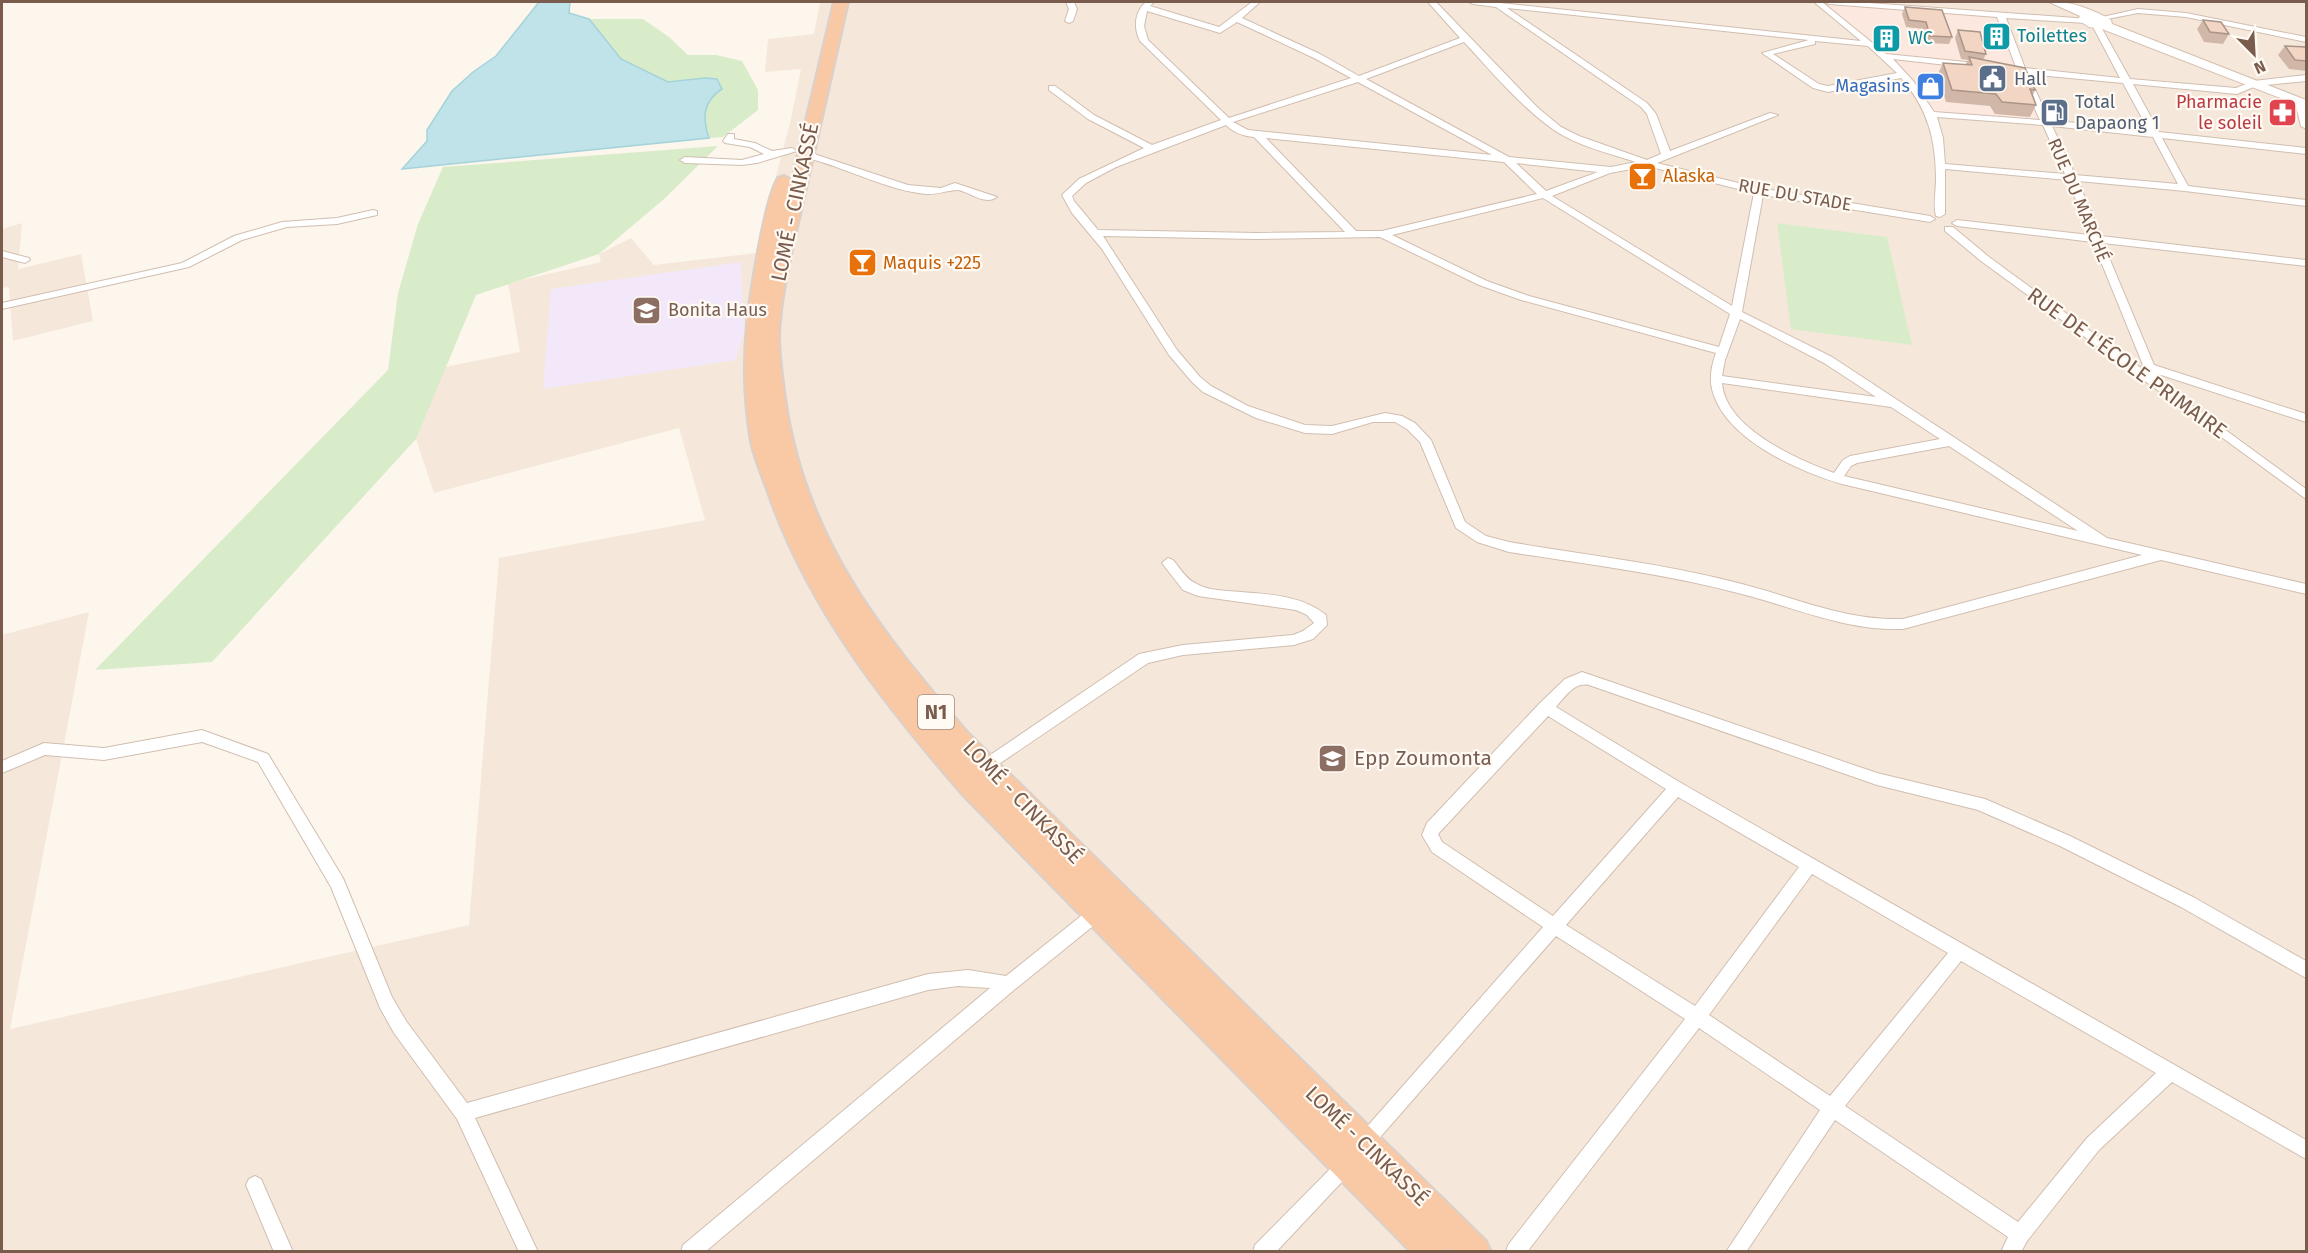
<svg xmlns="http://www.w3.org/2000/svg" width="2308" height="1253" font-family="'Fira Sans',sans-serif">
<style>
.residential{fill:#f5e8da}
.commercial{fill:#fde8e0}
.education{fill:#f3e8fa}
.green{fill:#d8ecc9}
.water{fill:#bfe3e8;stroke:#a5d3da;stroke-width:1.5}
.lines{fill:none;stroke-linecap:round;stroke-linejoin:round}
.minor-casing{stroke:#d1beb0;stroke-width:2}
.secondary-casing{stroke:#d6c0b0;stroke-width:2}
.trunk-casing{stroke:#dad1cd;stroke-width:4}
.minor{fill:#fff;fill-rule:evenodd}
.secondary{fill:#fff;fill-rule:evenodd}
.trunk{fill:#f9c8a4;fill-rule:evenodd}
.wall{fill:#d1b7a8}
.building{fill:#f3d5c3;stroke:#aa9588;stroke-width:1.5}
.labels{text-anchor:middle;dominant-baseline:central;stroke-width:4.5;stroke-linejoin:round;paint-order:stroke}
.far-culture-label{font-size:18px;fill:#0d838f;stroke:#fffaf3;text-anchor:start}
.far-service-label{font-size:18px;fill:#4e5e75;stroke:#fffaf3;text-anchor:start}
.far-shop-label{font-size:18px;fill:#366cbe;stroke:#fffaf3;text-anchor:end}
.far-health-label{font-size:18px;fill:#be3a42;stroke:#fffaf3;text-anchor:end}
.far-food-label{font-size:18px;fill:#c56008;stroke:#fffaf3;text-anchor:start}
.far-street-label{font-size:18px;fill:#7a5c4d;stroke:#fffaf3}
.far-education-label{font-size:18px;fill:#785e54;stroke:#fffaf3;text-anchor:start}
.shield{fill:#fffaf3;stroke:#a28b7f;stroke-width:1.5}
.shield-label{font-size:20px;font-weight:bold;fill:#7a5c4d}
.street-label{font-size:21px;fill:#7a5c4d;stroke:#fffaf3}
.education-label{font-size:21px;fill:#785e54;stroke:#fffaf3;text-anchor:start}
</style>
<rect width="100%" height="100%" fill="#fdf6ec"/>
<path class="residential" d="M820,2H2306V1251L2,1252V635L89,612L10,1029L469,925L499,558L705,520L679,428L434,493L416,439L445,367L520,352L508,283L601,262L599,254L631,238L654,265L756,253L791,119L801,69L765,72L768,39L814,34Z
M22,223L18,269L81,254L93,321L13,341L9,287L2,288V229Z"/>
<path class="commercial" d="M1821,2L2001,16L2048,123L1933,112L1890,61Z"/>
<path class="education" d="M741,262L744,331L736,360L543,389L551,289Z"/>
<path class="green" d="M589,19H643L669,37L688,55H716L742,61L758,90V110L723,137L709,138L703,118L711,96L685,81L668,82L621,59Z
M718,146L664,199L599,254L476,295L416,439L212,662L95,670L388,370L398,293L418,224L443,167Z
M1777,223L1887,237L1912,345L1791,329Z"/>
<path class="water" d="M539,2H570L569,13L589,19L621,59L668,82L705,78L717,79L722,89C703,101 702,118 709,138L402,169L427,141V130L452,91L473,72L496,56Z"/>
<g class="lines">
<defs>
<path id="minor" d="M1066,2H1074L1077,9L1073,21L1069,23L1065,21L1069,9Z
M1146,2H1154L1150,6L1219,27L1252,2H1260L1242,18L1320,54L1359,76L1460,38L1428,2H1436L1538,108L1561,127L1579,136L1647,160L1661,154L1647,114L1641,107L1496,7L1473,4L1469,2H1491L1861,41L1814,2H1822L1886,54L1986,64V68L1983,69L1893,59L1914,82L1934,112L2040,120L2018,73L2004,69L2008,66L2016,67L1997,17L1829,4L1825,2H1855L2089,19V23H2086L2006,18L2025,68L2120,78L2092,25L2096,23L2100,25L2130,79L2236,88L2254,81L2306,75V81L2256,86L2237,94L2133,84L2159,132L2306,148V154L2162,138L2188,186L2306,200V206L2185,191L2078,181L2101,236L2306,260V266L2103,243L2154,365L2306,414V422L2158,374L2160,382L2306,489V499L1981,261L1945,231V227H1953L1989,257L2145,371L2141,367L2143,365L2093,242L1957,226L1952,223L1957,220L2090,235L2068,180L1945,169V214L1940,217L1936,216C1933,205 1936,191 1936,179C1936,141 1928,108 1901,78L1828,92L1813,88L1762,53L1809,40L1507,8L1647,103L1656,114L1670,151L1770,113L1778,115L1657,163L1759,188L1930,216L1935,219L1930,222L1763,195L1742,312L1832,357L2107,538L2306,584V594L2161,560L1903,629C1843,631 1792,606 1734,592C1660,573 1584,564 1509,552L1477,542L1456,528L1420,442L1407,429L1395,422H1373L1332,434L1305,433L1256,418L1203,392L1192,382L1169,355L1102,249L1072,213L1062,195L1079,179L1144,148L1088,119L1049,90V86H1055L1094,115L1152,145L1221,120L1140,41C1133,27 1135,11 1146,2ZM1147,11L1220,33L1237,22L1314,58L1351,78L1229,118L1148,40L1144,26ZM1815,41L1868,46L1897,73L1828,86L1819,84L1773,54L1815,44ZM1464,42C1492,72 1520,106 1554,130C1577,146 1609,153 1636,162L1611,167L1509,157L1366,79ZM2028,74L2123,83L2149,131L2049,120ZM1358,82L1492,155L1248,130L1233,122ZM1937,117L2043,125L2065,174L1945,164L1943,138ZM1226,125C1234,133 1243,136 1254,137L1345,232L1256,233L1098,230L1074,201L1072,196L1086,183L1116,167ZM2052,126L2153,137L2178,184L2075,175ZM1266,138L1504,162L1537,194L1382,231H1356ZM1516,163L1598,172L1546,191ZM1647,166L1754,193L1732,306L1552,196L1610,173ZM1543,198L1730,314L1719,347L1529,296L1487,281L1392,235ZM1103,236L1256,239L1380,237L1479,285L1521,300L1716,353C1712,364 1709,377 1712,389C1724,439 1798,471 1842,484L2142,555L1903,619C1843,621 1792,596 1734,582C1660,563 1584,555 1509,542L1486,536L1465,522L1431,440L1415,423L1402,416L1385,413L1332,426L1305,425L1248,406L1211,386L1200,377L1177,350ZM1740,319L1824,363L1876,397L1722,376L1725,360ZM1722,383L1891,407L1940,439L1850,456L1843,460L1834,473C1798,460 1725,428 1722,383ZM1949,446L2078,531L1844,476L1851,466L1857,463Z
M2138,9L2186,13L2306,37V42L2186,17L2138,13L2102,20L2098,18Z
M2299,99L2303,102L2306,112V129L2301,126L2295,102Z
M728,134H734V139L755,143L772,151L792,148L797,151L757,163L742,165L685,163L680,160L685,157L742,160L764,154L750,147L725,143L723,141Z
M806,147L817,155L908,185L941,188L955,183L997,197C985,206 970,192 958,190C953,189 936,195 926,194C886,190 849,169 811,159L801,150Z
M373,210L377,211V215L337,224L287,227L242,240L189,267L2,309V303L182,263L234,236L282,222L337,218Z
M2,251L29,258L30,260L25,263L2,257Z
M1168,558L1173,560C1179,567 1186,579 1195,583C1205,589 1216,590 1227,591C1260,594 1299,593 1326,615L1327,625L1313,639L1294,645L1183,655L1148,663L990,770L985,772L980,770L978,766L980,762L1139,654L1183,645L1293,635L1303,631L1314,623L1307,615L1296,610L1198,596L1183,590L1162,563Z
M1582,672L1877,773L1985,799L2070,836L2193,897L2306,961V978L2181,907L2060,846L1978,810L1877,785L1589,685C1574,682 1565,697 1556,707L1681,783L2306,1140V1159L2172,1082L2099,1150L2027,1241L2021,1252H2001L2008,1237L1835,1120L1746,1252H1726L1820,1110L1699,1028L1527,1252H1506L1508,1245L1685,1019L1556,936L1369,1150L1363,1153L1357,1150L1354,1144L1357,1138L1543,927L1432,852L1422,835L1427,823L1540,703L1565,679ZM1548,716L1666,789L1553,916L1442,842L1438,834ZM1678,797L1799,867L1695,1006L1566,925ZM1812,874L1948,953L1830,1096L1709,1015ZM1961,961L2156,1073L2087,1138L2018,1222L1845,1106Z
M202,730L268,754L343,878L392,997L406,1021L467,1103L928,974L968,970L1006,976L1091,908L1097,906L1103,908L1105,913L1103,918L1014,990L705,1252H681L683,1245L990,988L958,986L928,990L475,1118L538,1252H519L457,1119L394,1033L380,1008L331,887L258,762L202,742L104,760L45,755L2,773V761L44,743L104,748Z
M1347,1155L1353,1158L1356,1164L1353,1170L1276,1252H1253L1255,1245L1341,1158Z
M255,1176L261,1179L293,1252H274L246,1185L249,1179Z"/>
<path id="secondary" d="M2049,2C2069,0 2094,10 2111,20L2112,24L2306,100V108L2102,29L2089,27L2078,20L2080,16Z"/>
<path id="trunk" d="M834,2H848C832,71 817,141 801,210C792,251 781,292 779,335C779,356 782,377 785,398C804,536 880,632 969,734L1486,1241L1491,1252H1452L1446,1246L1449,1252H1411L963,795C883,703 808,608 768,492C762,475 754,458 751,441C741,385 744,329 754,274C758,251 767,195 778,178L784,176L792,180ZM764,378L771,442L784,482L771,441Z"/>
</defs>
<use href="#minor" class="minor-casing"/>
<use href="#secondary" class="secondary-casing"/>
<use href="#trunk" class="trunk-casing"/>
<use href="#minor" class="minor"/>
<use href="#secondary" class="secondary"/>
<use href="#trunk" class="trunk"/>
</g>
<path class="wall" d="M1905,7L1952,37L1949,44L1927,43L1923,29L1906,27L1902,14Z
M2203,20L2229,34L2223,44L2204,42L2197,29Z
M1958,30L1986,54L1983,60L2035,90L2033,95L2036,105L2030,117L1995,114L1990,106L1946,102L1938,74L1943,63L1965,65L1968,60L1961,59L1955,38Z
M2285,46L2307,49V71L2289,69L2278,55Z"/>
<path class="building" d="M1905,7L1942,10L1952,37L1930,36L1926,22L1909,20Z
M2203,20L2221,22L2229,34L2210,32Z
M1958,30L1980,32L1986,54L1965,51Z
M2285,46L2306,47L2307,49V61L2295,60Z
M1969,57L2025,68L2035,90L2030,89L2036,105L2002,102L1996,94L1952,90L1943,63L1972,65Z"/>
<defs>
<symbol id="building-square" viewBox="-11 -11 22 22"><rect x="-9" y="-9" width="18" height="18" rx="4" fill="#0f9aa8" stroke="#fffaf3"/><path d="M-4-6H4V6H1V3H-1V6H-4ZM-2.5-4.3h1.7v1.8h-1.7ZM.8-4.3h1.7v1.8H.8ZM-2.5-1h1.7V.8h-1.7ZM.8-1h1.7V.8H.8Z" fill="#fff"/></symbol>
<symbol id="civic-square" viewBox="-11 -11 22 22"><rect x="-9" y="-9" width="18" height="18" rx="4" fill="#5c6f8a" stroke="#fffaf3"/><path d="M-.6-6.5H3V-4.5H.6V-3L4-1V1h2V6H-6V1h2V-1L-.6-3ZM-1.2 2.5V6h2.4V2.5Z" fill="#fff"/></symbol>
<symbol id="shop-square" viewBox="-11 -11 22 22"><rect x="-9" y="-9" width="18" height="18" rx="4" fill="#3f7fe0" stroke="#fffaf3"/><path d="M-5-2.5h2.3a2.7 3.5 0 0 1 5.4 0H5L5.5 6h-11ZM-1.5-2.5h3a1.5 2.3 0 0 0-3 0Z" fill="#fff"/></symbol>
<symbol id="fuel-square" viewBox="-11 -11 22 22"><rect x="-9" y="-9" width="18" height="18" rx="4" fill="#5c6f8a" stroke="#fffaf3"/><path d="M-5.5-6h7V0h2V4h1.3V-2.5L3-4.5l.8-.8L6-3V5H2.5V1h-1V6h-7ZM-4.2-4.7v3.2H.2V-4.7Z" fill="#fff"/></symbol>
<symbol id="pharmacy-square" viewBox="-11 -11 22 22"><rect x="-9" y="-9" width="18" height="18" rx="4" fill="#e0444e" stroke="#fffaf3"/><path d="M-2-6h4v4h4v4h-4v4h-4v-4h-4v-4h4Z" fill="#fff"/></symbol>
<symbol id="bar-square" viewBox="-11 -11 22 22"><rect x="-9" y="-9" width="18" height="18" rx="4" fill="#e8710a" stroke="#fffaf3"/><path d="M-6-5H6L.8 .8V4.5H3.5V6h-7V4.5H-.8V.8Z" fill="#fff"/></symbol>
<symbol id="school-square" viewBox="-11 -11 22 22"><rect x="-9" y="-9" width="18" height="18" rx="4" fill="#8d6e63" stroke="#fffaf3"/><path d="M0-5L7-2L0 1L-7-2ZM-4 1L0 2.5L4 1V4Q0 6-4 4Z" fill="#fff"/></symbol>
</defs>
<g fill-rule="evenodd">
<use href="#building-square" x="1980" y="20" width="33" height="33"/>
<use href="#building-square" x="1870" y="22" width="33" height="33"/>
<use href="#civic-square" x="1976" y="62" width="33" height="33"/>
<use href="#shop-square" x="1914" y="70" width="33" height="33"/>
<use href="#fuel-square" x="2038" y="96" width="33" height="33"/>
<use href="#pharmacy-square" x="2266" y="96" width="33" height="33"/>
<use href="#bar-square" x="1626" y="160" width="33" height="33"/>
<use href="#bar-square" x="846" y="246" width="33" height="33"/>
<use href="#school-square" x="630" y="294" width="33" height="33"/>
<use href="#school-square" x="1316" y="742" width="33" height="33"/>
</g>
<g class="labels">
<g class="far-culture-label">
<text x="2017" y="36">Toilettes</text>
<text x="1908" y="38">WC</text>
</g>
<g class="far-service-label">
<text x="2014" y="79">Hall</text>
<text x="2075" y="102">Total<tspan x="2075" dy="21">Dapaong 1</tspan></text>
</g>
<g class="far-shop-label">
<text x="1910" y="86">Magasins</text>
</g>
<g class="far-health-label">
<text x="2262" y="102">Pharmacie<tspan x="2262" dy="21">le soleil</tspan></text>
</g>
<g class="far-food-label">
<text x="1663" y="176">Alaska</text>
<text x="883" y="263">Maquis +225</text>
</g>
<g class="far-street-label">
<text transform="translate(1795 195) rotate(10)">RUE DU STADE</text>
<text transform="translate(2079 200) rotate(67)">RUE DU MARCHÉ</text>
</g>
<g class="far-education-label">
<text x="668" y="310">Bonita Haus</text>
</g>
<rect class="shield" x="918" y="695" width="36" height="34" rx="4.5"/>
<g class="shield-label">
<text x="936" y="712">N1</text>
</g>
<g class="street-label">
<text transform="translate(795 202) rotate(-78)">LOMÉ - CINKASSÉ</text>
<text transform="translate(2127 363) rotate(36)">RUE DE L'ÉCOLE PRIMAIRE</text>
<text transform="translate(1023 802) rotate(46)">LOMÉ - CINKASSÉ</text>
<text transform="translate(1367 1146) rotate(44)">LOMÉ - CINKASSÉ</text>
</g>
<g class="education-label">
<text x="1354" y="758">Epp Zoumonta</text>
</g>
</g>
<rect width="2308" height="1253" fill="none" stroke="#7a5c4d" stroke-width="6"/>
<g transform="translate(2254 54) rotate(156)" stroke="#fffaf3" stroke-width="4.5" paint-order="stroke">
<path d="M0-4.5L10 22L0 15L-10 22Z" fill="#7a5c4d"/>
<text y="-9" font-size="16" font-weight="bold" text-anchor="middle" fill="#7a5c4d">N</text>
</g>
</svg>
